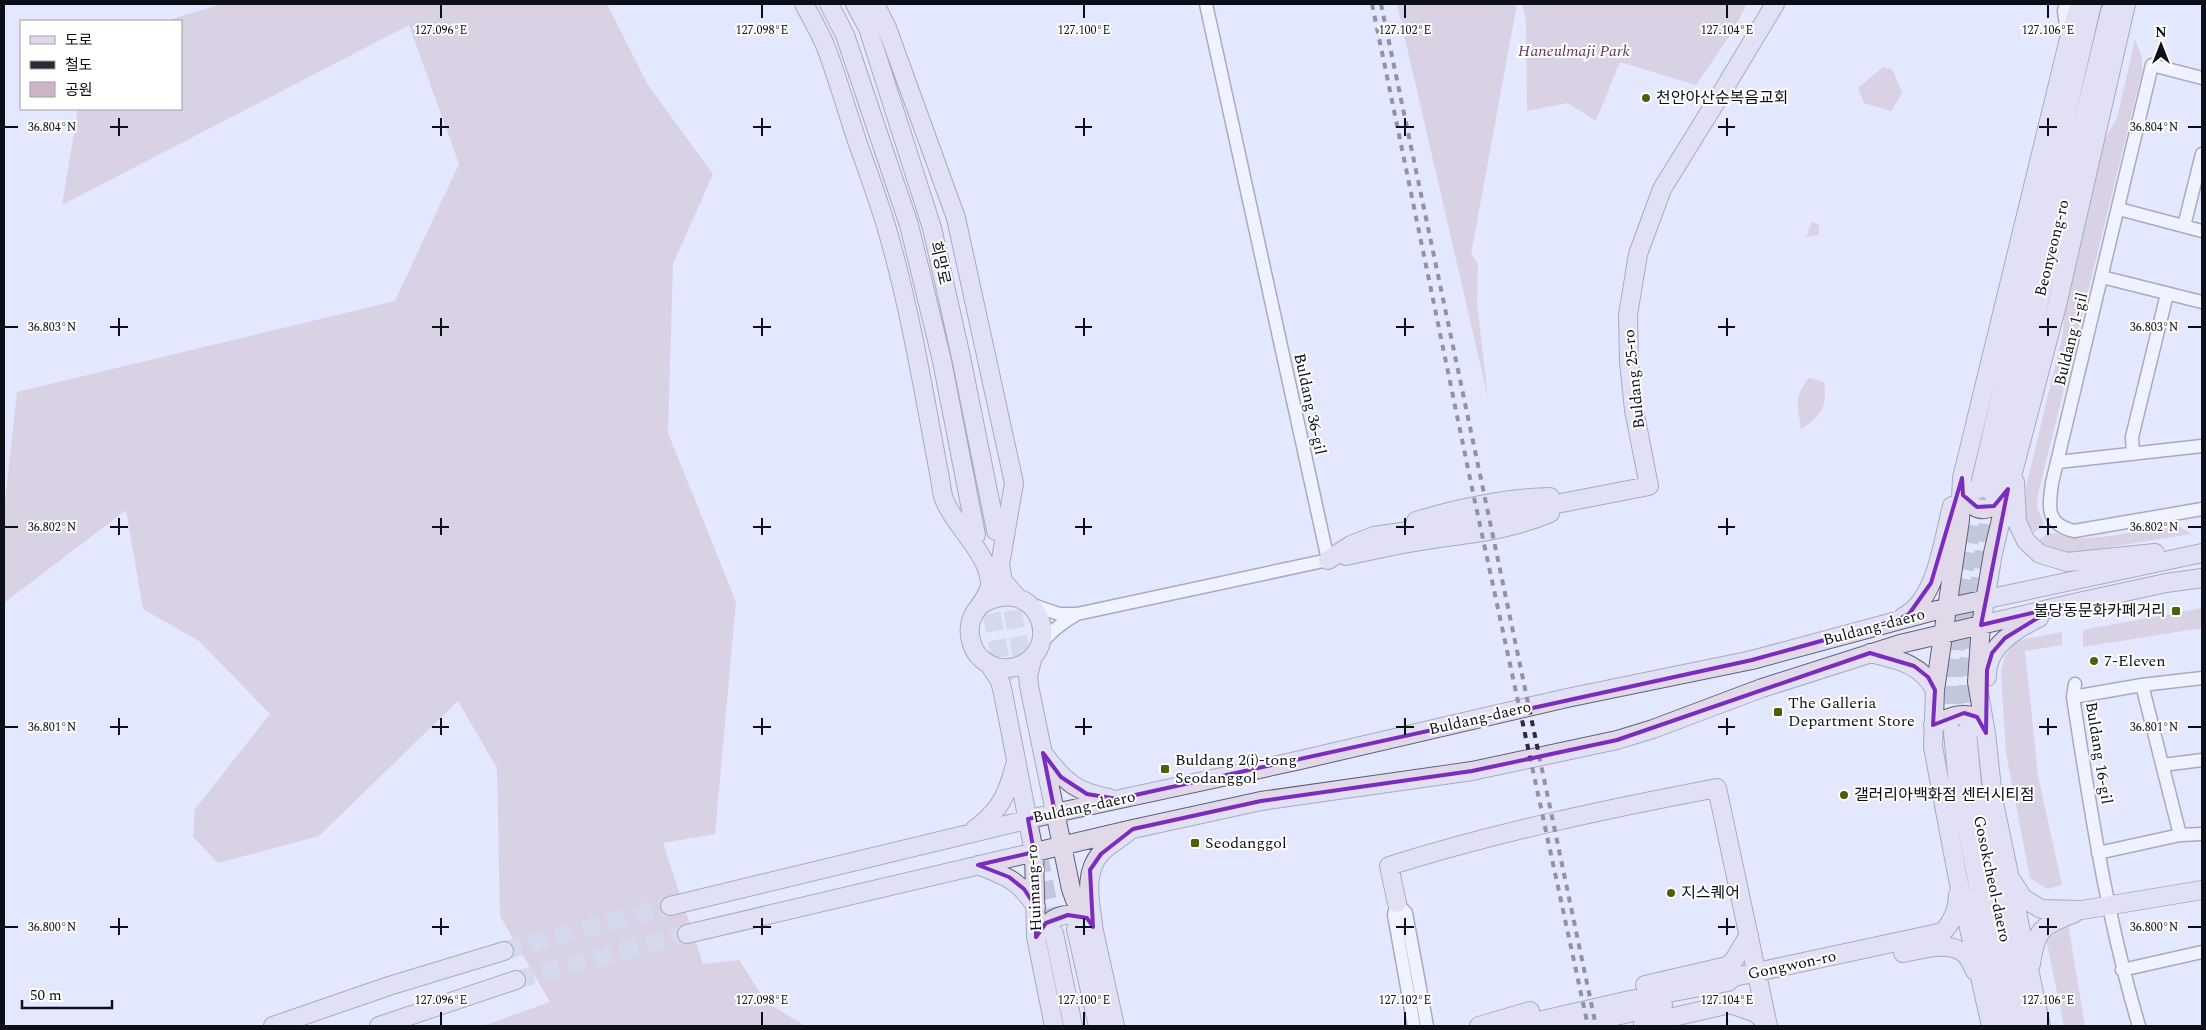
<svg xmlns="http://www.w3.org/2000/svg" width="2206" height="1030" font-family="Spectral,'Noto Sans KR',serif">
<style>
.green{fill:#cdb5c6}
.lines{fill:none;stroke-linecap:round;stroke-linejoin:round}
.secondary-tunnel{stroke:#c3c7dc;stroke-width:18;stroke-dasharray:18 9;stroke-linecap:butt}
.street-casing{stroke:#5d627a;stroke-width:15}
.secondary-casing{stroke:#5d627a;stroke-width:20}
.street{stroke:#fff;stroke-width:12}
.secondary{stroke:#e1d8ea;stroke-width:18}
.rail{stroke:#2a2d38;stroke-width:4;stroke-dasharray:6 6;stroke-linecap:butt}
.marked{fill:none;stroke:#7b2cbf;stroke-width:4;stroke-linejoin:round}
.ticks{fill:none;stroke:#0d0f18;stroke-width:2}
.poi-dot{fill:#4a600a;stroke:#fff;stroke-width:2}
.labels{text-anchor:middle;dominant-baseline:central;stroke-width:4;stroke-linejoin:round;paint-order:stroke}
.park-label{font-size:16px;font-style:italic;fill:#67355c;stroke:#fff}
.poi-label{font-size:16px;fill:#0d0f18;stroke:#fff;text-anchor:start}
.street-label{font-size:16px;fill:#0d0f18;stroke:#fff}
.ticks-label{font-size:12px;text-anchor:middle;fill:#0d0f18;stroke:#fff;stroke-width:4;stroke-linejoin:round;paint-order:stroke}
</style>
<rect width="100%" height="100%" fill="#e3e8fe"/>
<path class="green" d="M221,4H607L648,85L713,174L673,264L668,433L736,602L715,834L663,843L703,964L739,960L766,1002L805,1026H483L550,1002L500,916L497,768L458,701L319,836L218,863L193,837L195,809L270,714L199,641L143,609L126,510L4,603V510L17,392L395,301L459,164L409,25L62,205L78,109H181V21H166Z
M1397,4H1517L1471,254L1478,264L1477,303L1488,398Z
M1522,4H1747L1733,31L1696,85L1620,62L1596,121L1568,103L1527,111L1526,20Z
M2135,40L2142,57V72L2038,494L2037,506L2044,524L2034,533L2026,520L2025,514L2026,487L2063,333L2065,302L2102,144L2117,118Z
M1883,67L1892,69L1902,93L1891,111L1864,103L1858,88Z
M1812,222L1819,225V235L1806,237Z
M1809,378L1824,382C1828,405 1821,417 1801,429C1798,406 1793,397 1809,378Z
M2176,524L2191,534L2073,553C2059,553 2049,550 2039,540C2055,526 2057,537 2075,538C2103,540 2146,529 2176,524Z
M2202,608V628L2083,647V630Z
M2062,632V645L2025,651L2038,776L2062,885L2047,889L2030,878L2006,753L2001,672L2004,659L2014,641Z
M2068,923L2085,1026H2064L2046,939L2048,933Z"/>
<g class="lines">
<path class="secondary-tunnel" d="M1007,584L1026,676
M986,587L1005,682
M1967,730L1968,663L1992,493
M1953,731L1955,663L1960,597L1978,494
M1039,855L1054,933
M504,951L670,906
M516,980L687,934"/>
<defs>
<path id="street" d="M2066,4L2064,11L2068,38
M2202,78L2152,65L2052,483C2049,507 2045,524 2074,531L2202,509
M2119,209L2202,231
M2184,226L2202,154
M2102,277L2202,302
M2133,454L2132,437L2167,294
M2058,462L2202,446
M1030,604L1059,614H1077C1061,623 1050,632 1039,646
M1077,614L1328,560L1206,4
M2073,697L2075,684
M2163,765L2202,760
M2180,835L2202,834
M2098,853L2180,835L2142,685
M1397,903L1406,913L1427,1026
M1397,903L1394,915L1414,1026
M2122,970L2202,952
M2139,1026C2107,919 2090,808 2073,697L2142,685L2202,678"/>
<path id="secondary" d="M804,4C812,19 821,34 827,50C838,80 847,111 857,141C868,172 880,204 889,236C911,314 924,394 939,473C941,482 941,491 944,499C953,523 979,545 987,569C988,574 991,581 990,586C987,597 981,604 975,612C964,630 971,655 989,664C999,670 1013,669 1023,664C1064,642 1034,574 982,604
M829,4L845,35L909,225L942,361L976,535
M855,4L868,28L932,228L961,357L996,531
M875,4L887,28L956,218L1014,483L1000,565L1003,581L1017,597
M2015,482L2017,522L2026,541L2040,554L2067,562L2155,553
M1963,486C1964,502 1977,515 1994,506C2000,503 2004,496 2008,491
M1979,489L2092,4
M1992,493L2110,12L2114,4
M1416,521C1460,508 1505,498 1550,497
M1346,556C1369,551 1392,546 1415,542C1461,534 1506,532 1550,513
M1328,560L1351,545L1374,536L1443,526L1649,486L1634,410L1629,362L1628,315L1638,254L1662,189L1722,92L1775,4
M1903,617C1937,600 1943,539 1952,506
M1870,653C1898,660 1920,663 1935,690
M1033,656L1028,676L1029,686L1071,889L1075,900L1093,927L1115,1026
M989,664L1000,681L1003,693L1034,852L1036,937L1054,1026
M1987,677C1986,647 2014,630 2039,618
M1933,725C1950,717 1959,712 1977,717L1984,731
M1967,731L1972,784L2023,1026
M1953,733L1958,784L2006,1026
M1046,757C1066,783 1077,792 1109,798
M974,830C1000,810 1007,796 1015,765
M978,865C1007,877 1018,879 1036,907
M2012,881L2023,898L2041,909L2082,910L2202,890
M1397,903L1389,866C1497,832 1607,809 1717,788L1768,1026
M670,906L1055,813L1296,761L1567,698L1752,660L1945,608L2202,553
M1093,924C1090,901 1083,873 1101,853C1108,845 1120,839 1128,832
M1076,929L1098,1026
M1054,933L1073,1026
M687,934L1133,829L1261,801L1472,771L1617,740L1653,729L1762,688L1900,644L2074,603L2166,583L2202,578
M1036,937C1050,917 1063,910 1087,918
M1903,953C1921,950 1949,940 1965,954C1969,958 1972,965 1975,971
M2031,964C2036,928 2042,926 2075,913
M1645,985L1727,966L1734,960L1749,935
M1643,1024L1730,1004L1756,1013L1768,1025
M273,1026L389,986L504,951
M379,1026L516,980
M1479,1026L1530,1011
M1516,1026L1630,1000L1728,982L1734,977L1943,932C1953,921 1958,909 1958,894
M1573,1026L1663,1005
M1991,1026L1958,879L1933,747L1935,690L1960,520L1962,478L2068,43L2080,4
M2041,1026L1993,798L1986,733L1977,682L1981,625L1993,553L2005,503L2058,301L2126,4"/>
</defs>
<use href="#street" class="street-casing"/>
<use href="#secondary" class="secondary-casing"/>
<use href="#street" class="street"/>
<use href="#secondary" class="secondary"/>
<path class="rail" d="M1372,4L1472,488L1588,1026
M1381,4L1596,1026"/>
</g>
<path d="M0 0H2206V1030H0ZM1962,478L1963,495L1977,507L1994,506L2008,489L1981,625L2074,603L2036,619L2005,638L1992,653L1987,670L1986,733L1977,717L1964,713L1933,725L1935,690L1928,677L1914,666L1870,653L1617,740L1472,771L1261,801L1133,829L1101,854L1090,870L1093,927L1087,918L1068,915L1046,923L1036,937V907L1024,889L1009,877L978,865L1034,852L1028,819L1055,813L1043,753L1061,777L1087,794L1117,799L1752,660L1897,620L1909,614L1931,583Z" fill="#e3e8fe" fill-opacity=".55" fill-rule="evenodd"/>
<path class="marked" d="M1962,478L1963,495L1977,507L1994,506L2008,489L1981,625L2074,603L2036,619L2005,638L1992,653L1987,670L1986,733L1977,717L1964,713L1933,725L1935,690L1928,677L1914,666L1870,653L1617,740L1472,771L1261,801L1133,829L1101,854L1090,870L1093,927L1087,918L1068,915L1046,923L1036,937V907L1024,889L1009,877L978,865L1034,852L1028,819L1055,813L1043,753L1061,777L1087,794L1117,799L1752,660L1897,620L1909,614L1931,583Z"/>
<path class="ticks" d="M441,5V18M762,5V18M1084,5V18M1405,5V18M1727,5V18M2048,5V18M119,118V136M441,118V136M762,118V136M1084,118V136M1405,118V136M1727,118V136M2048,118V136M5,127H18M110,127H128M432,127H449M753,127H771M1075,127H1092M1396,127H1414M1718,127H1735M2039,127H2057M2188,127H2201M119,318V336M441,318V336M762,318V336M1084,318V336M1405,318V336M1727,318V336M2048,318V336M5,327H18M110,327H128M432,327H449M753,327H771M1075,327H1092M1396,327H1414M1718,327H1735M2039,327H2057M2188,327H2201M119,518V535M441,518V535M762,518V535M1084,518V535M1405,518V535M1727,518V535M2048,518V535M5,527H18M110,527H128M432,527H449M753,527H771M1075,527H1092M1396,527H1414M1718,527H1735M2039,527H2057M2188,527H2201M119,718V735M441,718V735M762,718V735M1084,718V735M1405,718V735M1727,718V735M2048,718V735M5,727H18M110,727H128M432,727H449M753,727H771M1075,727H1092M1396,727H1414M1718,727H1735M2039,727H2057M2188,727H2201M119,918V935M441,918V935M762,918V935M1084,918V935M1405,918V935M1727,918V935M2048,918V935M5,927H18M110,927H128M432,927H449M753,927H771M1075,927H1092M1396,927H1414M1718,927H1735M2039,927H2057M2188,927H2201M441,1012V1025M762,1012V1025M1084,1012V1025M1405,1012V1025M1727,1012V1025M2048,1012V1025"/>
<g class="poi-dot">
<circle cx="1646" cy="98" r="5"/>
<rect x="2171" y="606" width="10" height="10" rx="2.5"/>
<circle cx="2094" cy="661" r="5"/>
<rect x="1773" y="707" width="10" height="10" rx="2.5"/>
<rect x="1160" y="764" width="10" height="10" rx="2.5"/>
<circle cx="1844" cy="795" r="5"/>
<rect x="1190" y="838" width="10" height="10" rx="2.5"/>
<circle cx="1671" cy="893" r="5"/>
</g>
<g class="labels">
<g class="park-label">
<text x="1574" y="51">Haneulmaji Park</text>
</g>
<g class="poi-label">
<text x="1656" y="98">천안아산순복음교회</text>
<text x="2166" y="611" text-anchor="end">불당동문화카페거리</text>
<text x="2104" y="661">7-Eleven</text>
<text x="1788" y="703">The Galleria<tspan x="1788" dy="18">Department Store</tspan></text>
<text x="1175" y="760">Buldang 2(i)-tong<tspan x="1175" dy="18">Seodanggol</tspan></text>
<text x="1854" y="795">갤러리아백화점 센터시티점</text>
<text x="1205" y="843">Seodanggol</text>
<text x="1681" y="893">지스퀘어</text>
</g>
<g class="street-label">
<text transform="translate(2052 248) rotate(-76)">Beonyeong-ro</text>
<text transform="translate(940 263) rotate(77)">희망로</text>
<text transform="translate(2071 339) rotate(-76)">Buldang 1-gil</text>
<text transform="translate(1634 379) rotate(-96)">Buldang 25-ro</text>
<text transform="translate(1310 404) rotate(78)">Buldang 36-gil</text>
<text transform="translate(1874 627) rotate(-15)">Buldang-daero</text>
<text transform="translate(1480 718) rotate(-13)">Buldang-daero</text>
<text transform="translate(2099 753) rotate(81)">Buldang 16-gil</text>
<text transform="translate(1084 807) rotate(-12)">Buldang-daero</text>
<text transform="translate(1992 879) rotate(78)">Gosokcheol-daero</text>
<text transform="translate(1034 888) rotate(-93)">Huimang-ro</text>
<text transform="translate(1792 965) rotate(-12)">Gongwon-ro</text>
</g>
</g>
<g class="ticks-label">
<text x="441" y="34">127.096°E</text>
<text x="762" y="34">127.098°E</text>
<text x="1084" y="34">127.100°E</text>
<text x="1405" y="34">127.102°E</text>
<text x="1727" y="34">127.104°E</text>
<text x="2048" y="34">127.106°E</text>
<text x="52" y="131">36.804°N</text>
<text x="2154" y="131">36.804°N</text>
<text x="52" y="331">36.803°N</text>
<text x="2154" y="331">36.803°N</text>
<text x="52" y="531">36.802°N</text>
<text x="2154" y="531">36.802°N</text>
<text x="52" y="731">36.801°N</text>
<text x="2154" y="731">36.801°N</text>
<text x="52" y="931">36.800°N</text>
<text x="2154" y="931">36.800°N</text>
<text x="441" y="1004">127.096°E</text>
<text x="762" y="1004">127.098°E</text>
<text x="1084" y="1004">127.100°E</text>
<text x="1405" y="1004">127.102°E</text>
<text x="1727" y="1004">127.104°E</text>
<text x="2048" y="1004">127.106°E</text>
</g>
<rect width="2206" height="1030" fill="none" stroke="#0d0f18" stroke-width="10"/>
<rect x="20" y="20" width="162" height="90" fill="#ffffff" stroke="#9e9fa3"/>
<rect x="30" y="36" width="25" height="8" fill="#e1d8ea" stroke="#9e9fa3"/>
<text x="65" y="45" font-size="15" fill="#0d0f18">도로</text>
<rect x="30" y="61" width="25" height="8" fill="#2a2d38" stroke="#9e9fa3"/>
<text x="65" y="70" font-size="15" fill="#0d0f18">철도</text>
<rect x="30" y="82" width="25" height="15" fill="#cdb5c6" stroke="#9e9fa3"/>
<text x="65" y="95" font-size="15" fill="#0d0f18">공원</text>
<g transform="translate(2161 45)" stroke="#ffffff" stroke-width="4" paint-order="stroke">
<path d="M0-4L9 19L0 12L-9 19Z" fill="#0d0f18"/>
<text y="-8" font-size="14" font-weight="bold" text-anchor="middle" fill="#0d0f18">N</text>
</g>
<path d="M22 1000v8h90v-8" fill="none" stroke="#0d0f18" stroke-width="2.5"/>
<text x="30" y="1000" font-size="15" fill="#0d0f18" stroke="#ffffff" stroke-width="4" paint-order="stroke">50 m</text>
</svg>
